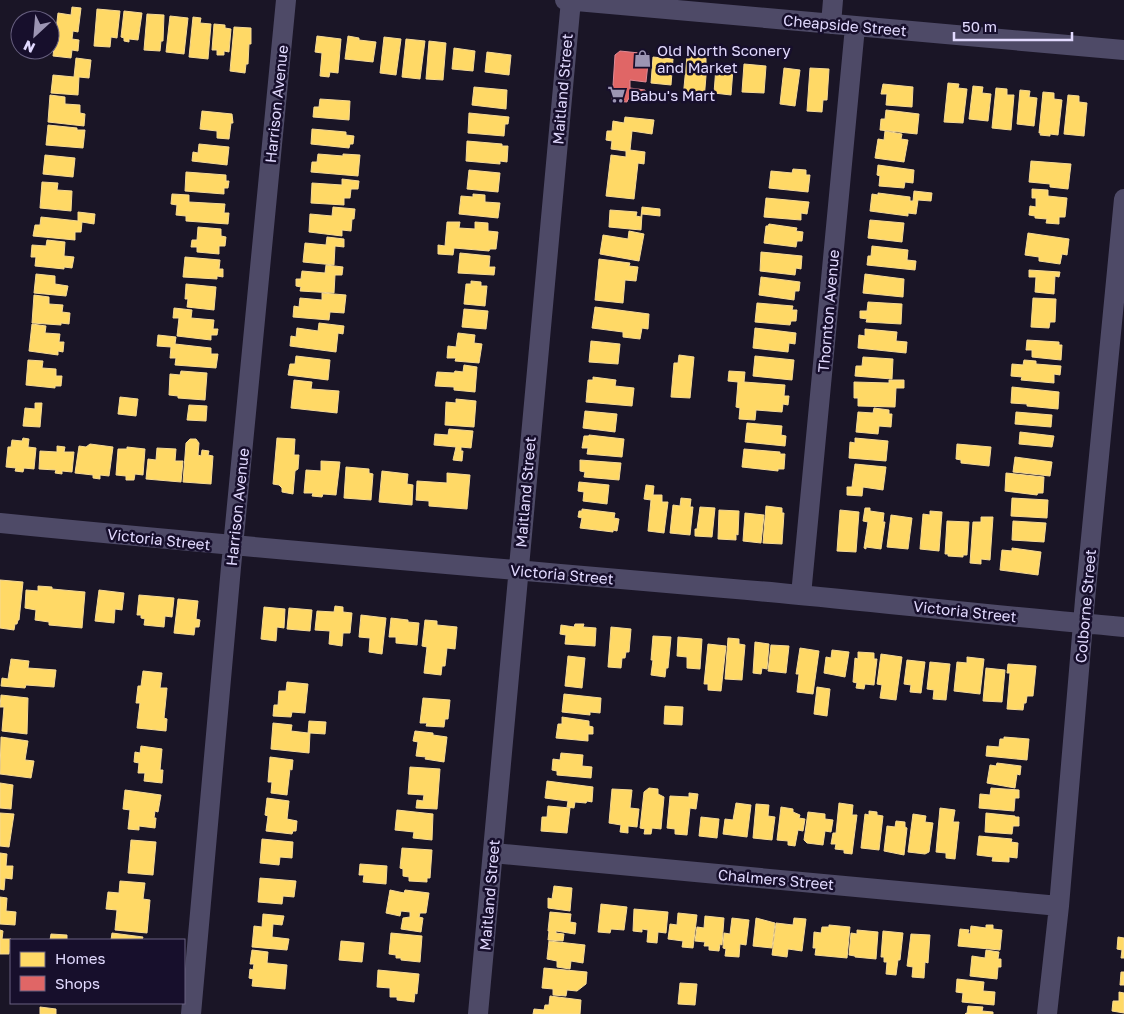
<svg xmlns="http://www.w3.org/2000/svg" width="1124" height="1014" font-family="'Golos Text',sans-serif">
<style>
.homes{fill:#ffd966;stroke:#f6d994}
.shops{fill:#e06666;stroke:#e18994}
.lines{fill:none;stroke-linecap:round;stroke-linejoin:round}
.minor{stroke:#4e4a67;stroke-width:20}
.labels{text-anchor:middle;dominant-baseline:central;stroke-width:5;stroke-linejoin:round;paint-order:stroke}
.street-label{font-size:15px;fill:#e2daff;stroke:#170f2c}
.poi-label{font-size:15px;fill:#e2daff;stroke:#170f2c;text-anchor:start}
</style>
<rect width="100%" height="100%" fill="#1a1526"/>
<path class="homes" d="M72,7L81,8L78,32L73,31L72,39L79,40L78,51L72,50L71,58L53,56L58,13L71,15Z
M97,9L120,11L117,38L111,37L110,47L94,46Z
M124,11L142,13L138,40L129,39V42L124,41V38L121,37Z
M147,14L164,15L163,41H161L160,51L144,50Z
M170,16L188,18L184,54L166,52Z
M193,17L201,18L200,23L211,24L208,59L189,57Z
M214,24L225,25V28L231,29L229,52L224,51V55H217V50H212Z
M234,27L251,28V44H249L248,64H246L245,73L230,71Z
M317,36L341,39L338,73L330,72L329,77L320,76L322,53L315,52Z
M348,36L359,38V40L376,42L373,62L345,59Z
M384,37L401,39L396,75L380,73Z
M406,39L425,41L420,79L402,77Z
M429,41L446,43L443,80L426,79Z
M454,48L475,51L473,71L452,69Z
M487,52L511,55L509,75L485,72Z
M687,56L706,58V64H707L704,100L683,98Z
M653,57L673,59L671,85L651,83Z
M76,58L91,60L89,78L79,77L78,95L51,93L53,75L74,77Z
M744,64L766,66L764,93L742,92Z
M716,67L733,69L731,95L714,93Z
M784,68L800,70L795,106L780,104Z
M810,68L829,69L827,100H823L822,112L807,111Z
M948,83L959,84L958,88L967,89L963,123L944,122Z
M883,84L913,87L912,107L886,105L887,94H881Z
M973,86L983,87L982,93L991,94L988,121L969,119Z
M474,87L507,90L506,109L472,105Z
M996,88L1007,89V95H1014L1011,130L992,128Z
M1020,90L1030,91L1029,97L1037,98L1034,126L1017,124Z
M1043,92L1054,93V99L1062,100L1058,135L1050,134V136L1040,135L1041,133H1039Z
M50,95L65,97V104L80,105V113L85,114L84,126L48,122Z
M1068,95L1079,96V102L1087,103L1084,136L1064,134Z
M320,99L350,101L349,120L313,117L314,107H319Z
M886,110L919,114L917,134L880,130L881,119H885Z
M202,111L232,114L233,123H231L229,139L217,138V131L200,129Z
M469,113L509,117L508,124H505L504,136L468,133Z
M625,117L654,120L652,134L632,131L630,150L645,152L644,164L638,163L634,199L606,196L611,155L626,157V151L611,149L612,141L606,140L607,131H612L613,121L624,123Z
M48,125L77,128V130H85L83,148L46,145Z
M312,129L346,132V135L354,136L353,144H350L349,148L311,144Z
M885,131L902,134L901,139L908,140L904,162L875,158L878,139L884,140Z
M467,141L502,144V146H508L507,162L500,161V164L466,161Z
M199,144L229,147L227,165L192,161L193,152L198,153Z
M318,154L343,156V154L360,155L358,176L311,172L312,162H317Z
M45,155L75,158L73,177L43,174Z
M1031,161L1071,164L1068,189L1050,187V184L1029,182Z
M878,165L914,170L913,183L905,182L904,188L879,186L880,176L877,175Z
M793,169L806,170V175H810L808,192L769,188L771,171L792,173Z
M469,170L500,173L498,192L467,189Z
M186,172L226,175V181H229L228,188H224V194L185,191Z
M342,179L359,181L358,189H351L350,198H344V205L311,203L312,183L342,185Z
M42,182L58,183L57,190L72,191L71,211L40,208Z
M1032,189L1048,190V196L1067,198L1065,217H1059V224L1046,223L1047,219L1035,218V216L1029,215L1030,206L1036,207V198H1032Z
M914,191L932,193L931,201L918,200L916,214L908,213V216L870,211L872,194L878,195V193L910,197V201H913Z
M172,194L189,195V202L225,204L224,213H229L228,224L186,221V216L176,215L177,205L171,204Z
M473,194L485,195V202L500,203L498,218L459,214L461,196L473,197Z
M766,198L809,202L807,214L801,213V220L764,217Z
M333,207L355,209L354,219H352L351,231L342,230V236L309,232L310,214L332,216Z
M642,207L660,209V216L642,214L641,230L609,227L610,210L637,212L636,216L641,217Z
M78,212L95,214L94,224L82,222L81,232H75V240L33,236L35,225H40L41,217L78,221Z
M870,220L904,223L902,242L868,238Z
M447,222H460L459,228L475,229V222L488,223V231L498,232L496,249H490L489,251L454,248L453,255L438,254V245L445,246Z
M769,224L797,228L796,231L803,232L802,241H797L796,247L764,243L766,226H768Z
M198,227L221,229V236L226,237L225,246H219V254L197,252V247H191L192,240H197Z
M629,231L644,234L639,261L600,254L603,235L628,239Z
M1028,233L1069,239L1067,255L1062,254L1060,264L1039,261V257L1025,255Z
M327,237L344,239V247L335,246L334,265L303,262L305,243L326,245Z
M47,240L65,242L64,256L74,257L72,268L64,267V269L35,266L36,257H31L32,245L46,246Z
M872,246L908,250L907,260L916,261L915,270L867,265L868,256H871Z
M761,252L802,256L801,269L796,268L795,275L760,271Z
M460,253L490,256L489,267H495L494,275L458,273Z
M185,257L220,260L219,269H223V277L217,276V279L183,277Z
M599,259L630,263L629,266L638,267L636,281L625,280L623,303L595,300Z
M326,265L343,267L342,275H335L334,293L300,291L301,287L296,286V279H301L302,271L325,273Z
M1029,270L1060,272L1059,277L1055,276L1054,294L1035,292L1036,277H1029Z
M36,274L55,276V284L68,286L66,296L34,293Z
M865,274L904,279L903,297L863,293Z
M761,277L800,282L799,291H795L794,300L759,295Z
M471,281L481,282V286H487L485,306L464,304L466,284H471Z
M186,284L216,287L214,310L187,307L188,299H185Z
M322,293L346,295L344,313L330,312L329,320L293,317L294,306L299,307L300,298L322,300Z
M34,295L49,297V304L63,305L62,312L70,313L69,324L61,323V325L32,323Z
M1033,298L1056,299L1055,322H1050L1049,328L1031,327Z
M868,302L902,304L901,324L866,322L867,319L860,318V311H867Z
M757,303L793,306L792,310H797L796,321H791L790,325L755,322Z
M595,307L649,314L648,329L642,328L640,339L623,337V332L592,328Z
M174,308L192,310L191,318L214,320L213,329H218L217,335H211V340L177,336L179,318H173Z
M464,309L488,311L486,329L462,327Z
M319,323L344,326L343,334L338,333L336,352L290,346L291,336L296,337L297,328L318,331Z
M32,324L46,326L45,333L60,334L59,342H64L63,352L58,351V355L29,351Z
M755,328L796,333L795,344L789,343L788,352L753,348Z
M865,329L897,332L896,341L907,342L906,353L858,348L859,335L865,336Z
M458,333L475,335L474,343L482,344L479,363L455,361L456,358H447L448,346L456,347Z
M158,335L176,337L175,344L211,348V354H218L216,368L175,365L176,358H170L171,347L157,346Z
M1027,340L1059,342V345H1062L1061,360L1032,357V350H1026Z
M591,341L620,344L618,364L589,362Z
M679,355L694,357L690,398L671,397L674,363H678Z
M296,356L330,360L328,380L288,375L290,364H295Z
M755,356L794,360L792,380L753,376Z
M863,357L893,359L892,379L855,376L856,366H862Z
M28,360L43,361L42,368L56,369V376H62L61,386H55V388L26,385Z
M1024,360L1036,361V364L1061,366L1060,375L1054,374V383L1021,380L1022,377L1011,376L1012,364L1023,365Z
M464,365L477,367L475,392L454,390V387L435,386L437,372L454,373L455,371L463,372Z
M181,371L207,373L205,400L178,398V396L169,395L170,374L180,375Z
M729,371L745,372L744,382L785,385L784,396H789L788,405L783,404L782,412L756,410L755,420L739,419L740,408L736,407L738,382L728,381Z
M593,377L616,380L615,386L634,388L632,406L586,402L588,380H593Z
M294,380L312,382L311,389L339,391L337,413L291,408Z
M889,380H904V388H896L895,407L858,406V398H854V382L889,383Z
M1012,387L1059,392L1058,409L1027,406V404L1011,403Z
M120,397L138,399L136,416L118,414Z
M456,399L476,401L474,427L445,425L446,402L456,403Z
M35,403H42L40,427L23,426L25,408L35,409Z
M189,405L207,406L206,421L187,420Z
M874,408L889,410V414H892L891,427L879,426L878,434L856,432L858,412L873,413Z
M585,411L617,414L615,432L583,428Z
M1016,412L1052,415L1051,427L1015,424Z
M747,423L782,426L781,435L786,436L785,446L745,442Z
M449,429L473,431L471,448L461,447V451H463L462,461L453,460L456,447L434,445L435,434L448,435Z
M1020,432L1054,436L1052,447L1019,444Z
M589,435L624,439L622,457L587,454L588,448H582L584,436H589Z
M23,438L29,439L28,447L36,448L34,469L24,468L23,472L15,471L16,468L6,467L8,447H11L12,440L22,441Z
M277,438L295,439L294,455H299L298,469L295,471L293,494L282,492V488L279,485L273,484Z
M855,438L888,441L886,461L849,458L850,442L855,443Z
M190,439H196L199,443L198,455L201,456L202,450L209,451L208,455L213,456L211,484L183,482L186,443Z
M90,444L113,447L109,476L100,475V479L93,478V475L75,473L79,446L86,447Z
M957,444L991,447L989,466L961,463V460L956,459Z
M57,446L65,447L64,452H74L72,472L62,471V474L55,473L56,470L39,469L40,451L57,452Z
M127,447L145,449L143,475L135,474L134,480H126V476L116,475L118,449H127Z
M157,448L176,449L175,461H183L181,482L146,479L148,459L156,460Z
M744,449L780,452V454H785L784,469H778V471L742,467Z
M1015,457L1052,462L1050,476L1013,472Z
M580,460L621,463L619,480L584,477L585,472L580,471Z
M321,461L340,462L336,495L323,494L322,497L312,496L313,493H304L306,470L321,471Z
M855,464L886,467L883,490L863,487L862,496L847,495V487H852Z
M346,467L369,469V473L373,474L371,500L344,498Z
M382,471L408,474L407,484L413,485L412,505L379,502Z
M447,473L470,475L467,509L429,506V501L416,500L417,481L447,483Z
M1006,473L1044,477L1043,493H1038L1037,495L1005,491Z
M579,482L609,485L607,504L583,501L584,492L578,491Z
M646,485L654,486L653,495H662V502H668L664,533L648,531L651,500L644,499Z
M681,498L691,499L690,507H693L690,535L670,533L673,505L680,506Z
M1012,498L1048,500L1047,518L1011,516Z
M766,506L782,508V513H784L782,544L763,543Z
M700,507L715,508L712,537L695,536V529H697Z
M865,508H870V511L884,513L883,522H885L881,549L866,547V549L864,548L868,522L863,521Z
M582,509L615,513L614,518L619,519L617,531L613,530V532L580,528L582,518L578,517L579,511H582Z
M719,510L739,511L738,535L736,534V540L718,539Z
M840,510L859,512L856,552L837,551Z
M930,511L942,512L939,551L920,549L923,514L930,515Z
M745,513L764,515L761,543L743,541Z
M891,515L912,518L908,549L887,547Z
M981,517H993L990,560L981,559V564L970,563L973,522H981Z
M947,521L969,522L967,555H963V557L948,556V554H945Z
M1013,521L1046,523L1044,542L1012,540Z
M1012,548L1041,552L1038,575L1000,570L1002,550L1012,551Z
M0,580L23,582L19,620H18L17,624H15L14,630L0,628Z
M38,586L52,587V589L85,592L82,628L49,625V622L35,620L36,610L25,608L26,590L38,591Z
M99,590L124,593L122,610L115,609L114,623L95,621Z
M139,595L174,598L172,617L165,616L164,627L144,625L145,619L141,618V615H137Z
M178,599L198,601L196,619L200,620L199,627H195L194,635L174,633Z
M335,606L343,607V612L352,613L350,633H343L342,646L329,644L330,631L315,630L317,611L334,612Z
M264,607L285,609L284,628L277,627L276,641L261,639Z
M289,608L312,610L310,631L287,629Z
M361,615L386,618L382,654L369,652L370,638L359,637Z
M391,618L408,620V622L419,623L417,645L396,643V637H389Z
M425,620L437,621V625L457,627L455,649L447,648L445,666H442L441,675L424,673L427,647L422,646Z
M575,624H584L583,627L596,628L595,646L565,644L566,635L560,634L561,625L574,627Z
M611,627L631,629L629,652H626L625,658H622L621,668L608,667Z
M653,636L671,637L668,668H666L665,677L651,675L653,660H651Z
M678,637L702,639L700,669L687,668V657L677,656Z
M728,638L739,639V644L745,645L742,680L725,679Z
M755,642L769,644L767,669L762,668L761,674L753,673Z
M708,644L726,646L721,691L708,690V684H704Z
M771,645L789,646L786,673L768,671Z
M800,648L819,651L813,694L797,692L799,674H796Z
M832,650L849,652L845,677L824,673L826,657L831,658Z
M858,652L874,653V659H877L874,685L865,684L864,689L856,688L857,683L853,682L855,658L858,659Z
M881,654L902,657L896,700L880,698L882,685L877,684Z
M568,656L585,658L582,688L565,686Z
M967,657L984,659L980,694L954,691L957,662L967,663Z
M11,659L29,661L28,668L56,670L54,687L26,685L25,688L1,686L2,678L8,679Z
M907,660L925,662L921,693L910,692L911,685L904,684Z
M930,662L950,664L946,700L933,699L934,690L927,689Z
M1008,664L1036,666L1033,696H1027L1026,703H1024L1023,710L1007,709L1010,673H1007Z
M986,668L1005,670L1002,702L983,701Z
M143,671L162,673L160,688H167L164,718L167,719L166,731L137,728L140,703H136L138,686H141Z
M287,682L308,684L305,713L292,712L291,717L273,716L274,705H278L279,691H286Z
M817,687L830,689L827,716L814,714Z
M564,694L601,698L600,713L590,712V715L562,712Z
M1,695L28,698L27,734L2,731L4,707H0Z
M423,698L450,700L448,719H445L444,727L426,726L427,723H420Z
M665,706L683,707L682,725L664,724Z
M562,717L589,721V726L593,727V734H588V741L556,738L558,724H562Z
M309,721L326,722L325,734L310,733L309,753L271,749L273,723L292,725L291,731L308,733Z
M415,731L433,733V735L447,737L444,762L425,759L426,757L416,756L418,742L413,741Z
M1,737L28,741L25,760L34,761L31,778L0,774Z
M1004,737L1029,739L1027,760L986,756L987,746L999,747L1000,739H1004Z
M141,746L162,749L160,770H163L162,783L144,781L145,773H138L139,763L134,762L135,752L140,753Z
M561,753L583,755L582,766L592,767L591,778L557,775V771L552,770L553,759L560,760Z
M270,757L293,760L292,770L290,769L287,795L271,793L272,782H268Z
M997,763L1021,766L1020,775L1017,774L1015,788L987,783L990,765L996,766Z
M410,767L440,769L437,809L416,808L417,800L423,801L424,795L408,794Z
M547,781L593,787L592,802L587,801L586,803L575,802L574,808L567,807L568,801L545,798Z
M0,783L13,785L11,809L0,808Z
M649,788L658,789V794L664,797L661,829L652,828L651,834H644L645,829L640,828L644,792Z
M991,788L1019,790V798H1015L1014,811L979,808L980,794L990,795Z
M612,789L632,790L630,808L639,809L637,827L628,826V833L620,832L621,825L609,823Z
M125,790L161,795L158,812L155,811L154,818H156L155,828L139,826V830L128,829L130,810L123,809Z
M689,793L698,794L696,809L690,808L687,835L675,834V829L667,828L670,796L689,797Z
M267,798L289,801L287,819L297,821L296,831H293L292,834L266,831L268,816L265,815Z
M736,803L751,805L747,837L723,834L725,819L733,820Z
M839,803L853,805L852,815H857L852,854L844,853V850L835,849L836,844H831L833,833H836Z
M756,804L769,805L768,816L775,817L772,840L753,838Z
M548,806L570,808L567,833L541,831L542,817H547Z
M781,807L793,809V812L800,815L799,818L805,819L803,831L798,830L795,846L788,845V841L777,840Z
M940,808L955,810L953,822H959L955,859L946,858V853L936,852Z
M397,810L433,814L432,840L413,838L414,832L395,830Z
M869,811L877,812V815L883,816L879,850L861,848L865,814L869,815Z
M808,812L825,814V819L833,820L831,832L825,831L823,845L807,843L804,840Z
M0,813L14,814L9,847L0,846Z
M986,813L1015,816V817H1019V826H1013L1012,834L985,832Z
M913,814L926,816L925,822L933,823L929,852L925,854L908,852Z
M701,817L719,819L717,838L699,836Z
M896,821L905,822V827L907,828L904,855L884,851L887,826L895,827Z
M979,836L1012,839L1011,842L1018,843L1017,858L1009,857V862L992,861L993,857L977,855Z
M262,839L293,842L292,858L280,857L279,865L260,863Z
M131,840L156,842L153,875L128,873Z
M402,848L432,850L430,878H427V882L409,881V877L403,876V869L400,868Z
M0,853L7,854L6,866H13L12,879L5,878L4,890L0,889Z
M360,864L387,866L386,884L363,882L364,875H359Z
M260,878L296,881L294,897L283,896L282,904L258,902Z
M120,881L145,883L143,899L150,900L147,933L115,930L117,910L106,909L108,892L119,893Z
M554,886L572,888L570,911L548,908V898L552,899Z
M390,890L404,893L405,890L429,893L426,913H420L419,917L423,918L421,932L401,929L403,918L410,917V912L401,911L400,916L386,913Z
M0,897L7,898L6,911L16,912L15,925L0,924Z
M601,904L627,907L624,930L611,929L610,933L598,932Z
M634,909L668,912L666,933L658,932L657,943L647,942L648,930L642,929V932L633,931Z
M550,912L571,914L570,922L576,923L575,934L556,931V933L564,934L563,941L548,940L549,931H548Z
M678,913L697,915L693,948L682,947L683,941L668,939L670,924L677,925Z
M263,914L284,916L282,925L273,924L272,937L289,939L287,950L252,947L254,926L262,927Z
M705,916L724,918L722,945L720,944L719,951L709,950V946H704L705,942L695,941L697,927L704,928Z
M732,918L749,920L746,945L740,944L739,957L725,956L726,949L723,948L724,933L730,934Z
M756,918L775,923L772,948L753,946Z
M794,918L806,919L802,951L788,949L787,957L772,955L776,923L793,925Z
M829,925L850,927L847,958L815,955L816,948H813L814,932L821,933L822,927H829Z
M986,925H993V929L1002,930L1000,950L958,946L960,929L969,930L968,933L970,934L971,926L986,928Z
M0,930L3,931L2,939H11L9,954H0Z
M857,930L878,932L876,959L855,957V956L849,955L851,933L857,934Z
M883,931L903,933L900,960H898L896,975L886,974L887,962H884V957H881Z
M112,933L143,937L142,940H111Z
M391,933L422,936L420,962L401,960V958H396V955L389,954Z
M51,934L67,935V940H50Z
M911,934L930,935L928,963L925,962L924,978L912,977L913,967L907,966Z
M1118,937L1124,938V958H1121L1122,950L1117,949Z
M341,941L364,943L362,962L339,960Z
M549,941L585,945L583,963L571,961L570,969L557,967V961L547,959Z
M252,950L268,952L267,963L287,965L285,989L252,986L253,979L249,978L250,969L253,970L254,964H250Z
M986,950L999,952L998,959H1001V967H998L997,979L970,976L972,956L985,958Z
M544,968L587,972L586,984L577,991L567,990L566,996L553,995V989L542,988Z
M378,970L419,974L417,994L415,993L414,1002L397,1000V997H390V988L377,987Z
M1121,972H1124V985H1120Z
M957,979L984,982L983,991L995,992L994,1005L962,1002L963,993L956,992Z
M680,983L697,984L695,1005L678,1004Z
M1119,992L1124,993V1013L1112,1011L1113,1001H1119Z
M550,996L581,1000L580,1014H533L534,1009L544,1010L545,1005H549Z
M968,1006L983,1007L982,1011L993,1012V1014H965L967,1013Z
M40,1007L56,1009V1014H40Z"/>
<path class="shops" d="M620,51L649,54L646,82L630,80V88L645,90L644,101L628,99L627,102L612,101L615,55Z"/>
<g class="lines">
<path class="minor" d="M565,0L1124,50
M831,24L833,0
M0,523C260,549 520,570 780,593C894,604 1009,617 1124,627
M801,595L855,27
M493,853L1059,906
M191,1014L231,567L286,0
M478,1014L571,0
M1047,1014L1059,906L1085,600L1124,199"/>
</g>
<defs>
<symbol id="shop-bare" viewBox="-9 -9 18 18"><path d="M-5-2.5h2.3a2.7 3.5 0 0 1 5.4 0H5L5.5 6h-11ZM-1.5-2.5h3a1.5 2.3 0 0 0-3 0Z" fill="#9c95b3" stroke="#170f2c" stroke-width="2.5" paint-order="stroke"/></symbol>
<symbol id="supermarket-bare" viewBox="-9 -9 18 18"><path d="M-6-5.5h2.5l.6 2H6L4.5 2H-2.5L-4.4-4H-6ZM-1.5 3.2a1.3 1.3 0 1 0 .1 0ZM3 3.2a1.3 1.3 0 1 0 .1 0Z" fill="#9c95b3" stroke="#170f2c" stroke-width="2.5" paint-order="stroke"/></symbol>
</defs>
<g fill-rule="evenodd">
<use href="#shop-bare" x="630" y="46" width="25" height="25"/>
<use href="#supermarket-bare" x="604" y="82" width="25" height="25"/>
</g>
<g class="labels">
<g class="street-label">
<text transform="translate(845 25) rotate(5)">Cheapside Street</text>
<text transform="translate(562 89) rotate(-85)">Maitland Street</text>
<text transform="translate(276 104) rotate(-84)">Harrison Avenue</text>
<text transform="translate(828 311) rotate(-85)">Thornton Avenue</text>
<text transform="translate(525 492) rotate(-85)">Maitland Street</text>
<text transform="translate(237 507) rotate(-84)">Harrison Avenue</text>
<text transform="translate(159 539) rotate(6)">Victoria Street</text>
<text transform="translate(562 574) rotate(5)">Victoria Street</text>
<text transform="translate(1085 606) rotate(-85)">Colborne Street</text>
<text transform="translate(965 611) rotate(6)">Victoria Street</text>
<text transform="translate(776 879) rotate(5)">Chalmers Street</text>
<text transform="translate(489 895) rotate(-85)">Maitland Street</text>
</g>
<g class="poi-label">
<text x="657" y="50">Old North Sconery<tspan x="657" dy="17">and Market</tspan></text>
<text x="630" y="95">Babu's Mart</text>
</g>
</g>
<rect x="10" y="939" width="175" height="65" fill="#170f2c" stroke="#686080"/>
<rect x="20" y="952" width="25" height="15" fill="#ffd966" stroke="#686080"/>
<text x="55" y="964" font-size="15" fill="#e2daff">Homes</text>
<rect x="20" y="976" width="25" height="15" fill="#e06666" stroke="#686080"/>
<text x="55" y="989" font-size="15" fill="#e2daff">Shops</text>
<g transform="translate(35 35) rotate(206)"><circle r="24" fill="#170f2c" stroke="#686080"/>
<path d="M0-4L9 19L0 12L-9 19Z" fill="#9c95b3"/>
<text y="-8" font-size="14" font-weight="bold" text-anchor="middle" fill="#e2daff">N</text>
</g>
<path d="M954 32v8h118v-8" fill="none" stroke="#e2daff" stroke-width="2.5"/>
<text x="962" y="32" font-size="15" fill="#e2daff" stroke="#170f2c" stroke-width="4" paint-order="stroke">50 m</text>
</svg>
